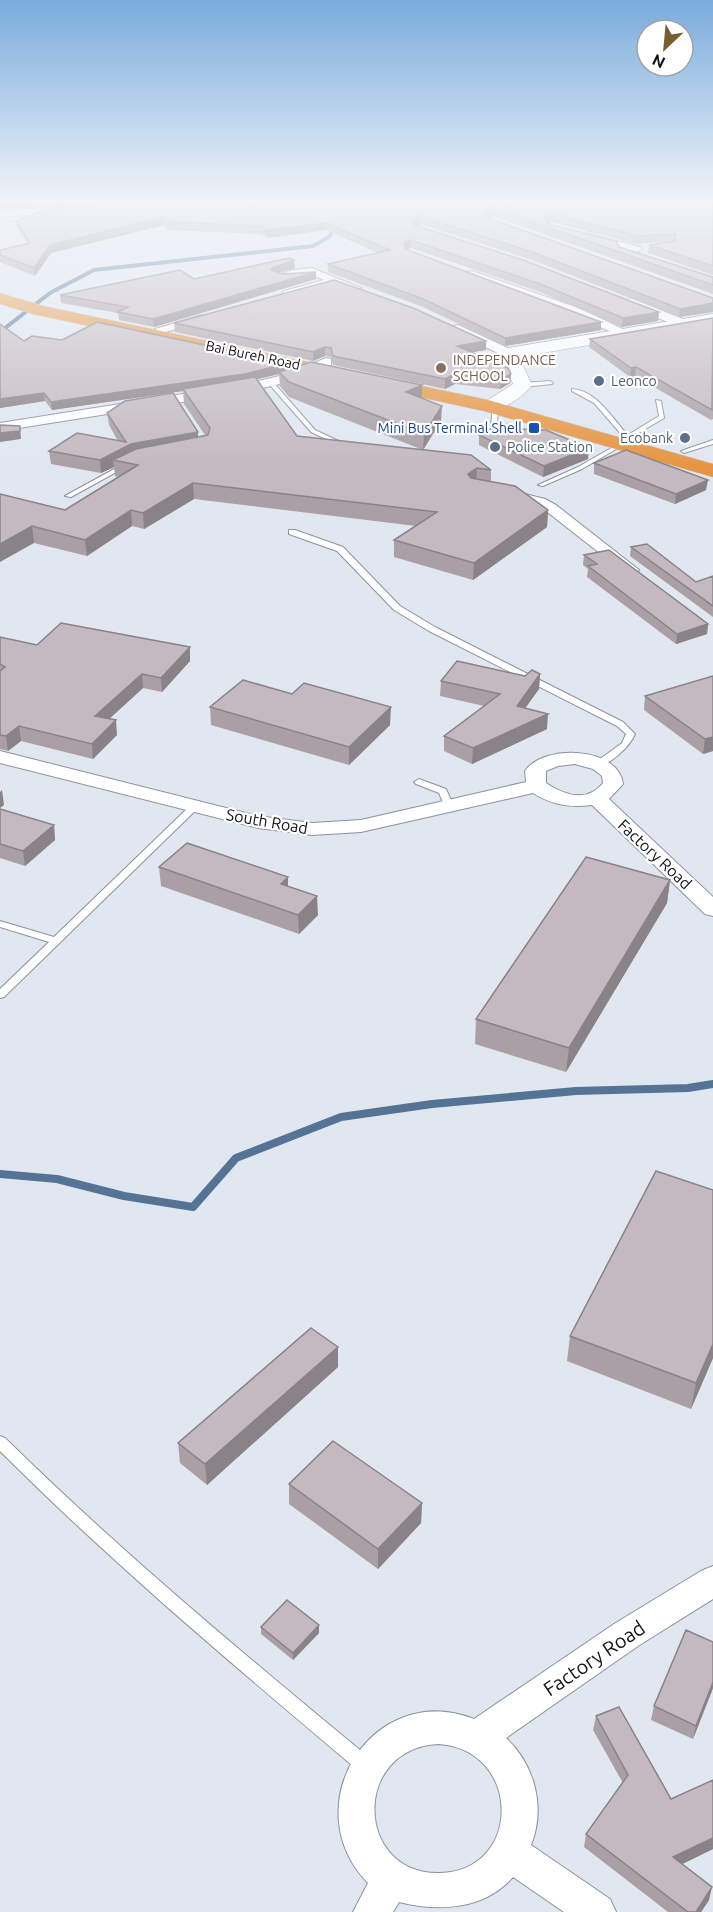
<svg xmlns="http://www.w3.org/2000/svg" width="713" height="1912" font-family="Ubuntu,sans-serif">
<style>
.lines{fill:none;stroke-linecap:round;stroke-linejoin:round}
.stream-far1{stroke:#557495;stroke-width:4}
.stream{stroke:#557495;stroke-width:8}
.service-casing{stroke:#8c929c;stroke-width:2}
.minor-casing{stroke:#8c929c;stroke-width:2}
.secondary-casing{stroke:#8c929c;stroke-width:1}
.trunk-casing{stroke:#c6c6c7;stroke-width:1}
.service{fill:#fff;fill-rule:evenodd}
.minor{fill:#fff;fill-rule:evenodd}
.secondary{fill:#fff;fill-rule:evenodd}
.trunk{fill:#e69643;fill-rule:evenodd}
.wall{fill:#a99fa5;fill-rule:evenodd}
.shaded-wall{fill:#898286}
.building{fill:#c4b9c0;stroke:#898286;stroke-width:1.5}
.education-dot{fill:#8d6e63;stroke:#fff;stroke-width:2}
.service-dot{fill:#5c6f8a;stroke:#fff;stroke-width:2}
.transit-dot{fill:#1a4fb4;stroke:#fff;stroke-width:2}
.labels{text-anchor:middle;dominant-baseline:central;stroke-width:4.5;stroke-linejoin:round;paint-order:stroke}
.far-street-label{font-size:14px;fill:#111316;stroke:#fff}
.far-education-label{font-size:14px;fill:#785e54;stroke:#fff;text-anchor:start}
.far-service-label{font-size:14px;fill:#4e5e75;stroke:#fff;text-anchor:start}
.far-transit-label{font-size:14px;fill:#164399;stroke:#fff;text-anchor:end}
.street-label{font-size:16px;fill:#111316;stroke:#fff}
.near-street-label{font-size:20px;fill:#111316;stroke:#fff}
</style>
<rect width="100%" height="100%" fill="#e0e7f1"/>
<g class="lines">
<path class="stream-far1" d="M0,332L50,293L94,270L313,246L329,237L336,225"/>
<path class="stream" d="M0,1174L57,1179L124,1196L193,1207L236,1158L341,1117L432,1104L576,1091L688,1088L713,1084"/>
<defs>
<path id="service" d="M550,381L553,383L552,384L523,387L520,385L523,383Z
M269,382H273L315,430L347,445V447H343L311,432L269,384Z
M572,389C595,390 611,416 625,432V434H621L594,403L572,391Z
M656,400L661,401L664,418L632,437H628V435L659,416Z
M493,407L498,408L497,424L510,430V432H506L491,425Z
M713,440V444L684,453L681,451Z
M620,443L625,444L582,469L543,486L538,485L578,467Z
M127,462L129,463V465L71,497L65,496Z
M289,530H295L343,547L400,606L435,627L623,722L635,734C630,746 609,767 596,766L594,764L596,762L622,743L626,734L617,726L429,631L394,610L337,551L289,534Z
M419,779L446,789L453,805L451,807H445L439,793L416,784L414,782Z
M195,803L200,806L198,808L4,997L0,998V989L49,942L0,927V921L54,937L192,804Z
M0,1436L5,1438C121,1552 246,1656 372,1760L374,1766L372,1772L366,1774L360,1772C237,1668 114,1565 0,1451Z"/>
<path id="minor" d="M99,199H109L111,202L89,211L0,217V211L88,205Z
M589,234L640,247L642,249L636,252L585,239V235Z
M312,268L361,288L355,291L329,286L288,297L282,293L284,291L324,280C307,270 284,285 273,277L293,270Z
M472,271L581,309L633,334L631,337H623L573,315L468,276V272Z
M630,298L688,321L690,324L680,327L626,305L624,302Z
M202,315L208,319L206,322L161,333L155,329Z
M458,325L512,350L514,353L508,357L504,356L454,332V326Z
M326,358L331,359V365L297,380L246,392L0,431V423L246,384L288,374Z
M505,489L545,499L556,505L639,570L637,573H625L546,511L535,505L500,497L497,494L500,491Z
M0,751L258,816L312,823L361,820L526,782L525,771C544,743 619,747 623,784L609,799L713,897V916L705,914L592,805C570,808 552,805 533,793L361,832L312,835L258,828L0,763ZM575,764L593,769L602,776L603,783C587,803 564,795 546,783V771L558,766Z
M713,1566V1599L638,1646L506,1738C535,1765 546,1808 531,1845L610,1899L616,1912H564L513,1877C484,1910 438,1912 399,1902L393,1912H353L368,1883C293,1806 373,1679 474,1719L614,1624L701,1571ZM438,1744C522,1749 523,1871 440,1873C355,1875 351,1749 438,1744Z"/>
<path id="secondary" d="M713,314V324L519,357L532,385C522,399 504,408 488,412L478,406L513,384L499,353L502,349Z"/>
<path id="trunk" d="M0,293L43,306L488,400L713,464V477L484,411L33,314L0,304Z"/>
</defs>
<use href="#service" class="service-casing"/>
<use href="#minor" class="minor-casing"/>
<use href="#secondary" class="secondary-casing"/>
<use href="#trunk" class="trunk-casing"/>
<use href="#service" class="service"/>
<use href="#minor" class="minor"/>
<use href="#secondary" class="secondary"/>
<use href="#trunk" class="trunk"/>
</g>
<path class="wall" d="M713,199V275L648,253L649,245L675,241L636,244L552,222L548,224L713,277V294L493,216L489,218L713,298V312L679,317L532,260L420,224L416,226L659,312L658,321L622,327L540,292L411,248L406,249L601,322V330L505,346L423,307L328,272V264L378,253L326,230L267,238L261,234L168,230L164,225L51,253L35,276L0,262V250L27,243L17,228L16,221L89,206Z
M294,260L295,268L278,273L282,274L316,279L154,327L119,320L118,313L61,303L60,295L194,279Z
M713,318V419L711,420L635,376L630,377L589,347L590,339Z
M174,323L486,350L472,352L511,374L510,383L500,389L455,384L445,389L333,365L331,357L325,356L313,361L175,332Z
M0,324L24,341L62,340L288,363L289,369L422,385V398L441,421L423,450L491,470V482L548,510L547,527L473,580L394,557V540L416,526L194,499L144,529L132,526L87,556L34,543L0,494L65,510L119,477L115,476L114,467L101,473L51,464L49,451L118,441L109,425L107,413L198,437L205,435L184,404L183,391L52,410L45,401L0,408ZM279,374L280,386L289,397L423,450L297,436L256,379Z
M479,435L588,459L543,477L479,445Z
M594,463L706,490L675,504L594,474Z
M631,547L696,582L713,576V617L630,556Z
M584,555L708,624L707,634L676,644L587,577L588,569L583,565Z
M0,637L37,645L190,661L162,692L143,688L109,719L117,735L93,759L21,741L8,751L0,749Z
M540,674L539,689L525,708L547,729L472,764L444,751V736L484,706L440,696L441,681Z
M713,676V751L703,754L644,710L645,696Z
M210,707L390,725L349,765L211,725Z
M0,809L54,825L55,840L25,866L0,858Z
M159,867L288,886L318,915L299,934L161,886Z
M670,880L667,903L566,1072L475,1044L476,1019Z
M570,1336L713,1358L691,1409L567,1361Z
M338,1367L207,1485L180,1463L178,1443Z
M289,1484L422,1503L421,1523L378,1569L289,1504Z
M261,1627L319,1633L293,1660L261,1634Z
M713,1688L693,1739L651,1720L654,1706Z
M596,1716L671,1799L713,1780V1849L682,1864L709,1900L701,1912H668L584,1847L586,1834L623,1783L593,1730Z"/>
<path class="shaded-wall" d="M35,199H95L87,203L0,209V201Z
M493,208V216L485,220V213Z
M552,214V222L545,225V217Z
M420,216V224L413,227V219Z
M163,217L164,225L51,253L35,276L34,268L50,245Z
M326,223V230L267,238L266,230Z
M411,240V248L404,250V242Z
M294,260L295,268L272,275L271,270L272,268Z
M316,272V279L154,327L153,319Z
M713,303V312L679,317L680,309Z
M659,312L658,321L622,327L623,318Z
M601,322V330L505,346V338Z
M486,341V350L456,355L457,346Z
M325,347V356L313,361V352Z
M288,363L289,371L279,372V374L246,382L183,389V391L52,410L51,402Z
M636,367L635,376L630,377L631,368Z
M455,374V384L445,389V379Z
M511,374L510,383L500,389L501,380Z
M422,385V400L406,392Z
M44,393L45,401L0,408V399Z
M442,406L441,421L423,450L424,434Z
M20,426L21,439L0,442V433Z
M198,432V444L113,460L114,467L101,473L100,460L131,444Z
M589,448L588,459L543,477L544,466Z
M477,468L476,484L468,489V474Z
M708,480L706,490L675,504L676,494Z
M193,483L194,499L144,529L143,513Z
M131,510L132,526L87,556L85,540Z
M548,510L547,527L473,580L474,563Z
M32,526L34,543L0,562V544Z
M708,624L707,634L676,644L677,634Z
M190,647V661L162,692L161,678Z
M142,674L143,688L97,730L95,716Z
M540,674L539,689L516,721L517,706Z
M391,707L390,725L349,765V747Z
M548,714L547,729L472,764L473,748Z
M116,720L117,735L93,759L92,744Z
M19,726L21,741L8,751L6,736Z
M713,737V751L703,754L705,739Z
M2,790L4,805L0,808V792Z
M54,825L55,840L25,866L23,851Z
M288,877V895L281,884Z
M670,880L667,903L566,1072L569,1048Z
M317,896L318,915L299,934L298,915Z
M713,1344V1358L691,1409L696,1383Z
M338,1347V1367L207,1485L205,1464Z
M422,1503L421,1523L378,1569V1549Z
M319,1625V1633L293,1660V1653Z
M713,1682V1688L693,1739L696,1726Z
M713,1838V1849L670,1870L673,1857Z
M712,1887L709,1900L701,1912H696Z"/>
<path class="building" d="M0,199H35L0,201Z
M106,199H713V266L649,245L675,241L676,234L637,236L552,214L545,217L547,224L616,241L619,247L713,277V285L493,208L485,213L488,218L713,298V303L680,309L532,252L420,216L413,219L414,225L523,260L659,312L623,318L540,284L411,240L404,242L405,249L601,322L505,338L423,299L328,264L390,250L326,223L266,230L261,226L168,222L163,217L50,245L34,268L0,255V250L30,243L16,221L50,208L89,206Z
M289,258L294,260L272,268L271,270L282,274L316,272L153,319L118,312L128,307L60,295L180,270L194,279Z
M334,280L413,308L486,341L457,346L508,368L511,374L501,380L455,374L445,379L333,356L331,348L325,347L313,352L174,323Z
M713,318L712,410L636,367L631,368L590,339Z
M97,322L288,363L245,374L51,402L44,393L0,399V324L24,341L32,336L62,340Z
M311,362L422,385L406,392L442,406L424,434L289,382L279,372Z
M255,377L297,436L471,455L491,470L477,468L468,474L471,478L515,486L548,510L474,563L394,540L437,512L193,483L143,513L131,510L85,540L32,526L0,544V494L65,510L138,465L113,460L136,449L208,435L210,428L183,389Z
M173,393L198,432L131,444L100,460L49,451L77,433L126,442L107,413L125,401Z
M502,423L521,429L546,430L589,448L544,466L479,435Z
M0,425L20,426V431L0,433Z
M626,450L708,480L676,494L594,463Z
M647,544L696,582L713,576V606L631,547Z
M609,550L708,624L677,634L588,566L597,564L584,555Z
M61,623L190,647L161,678L142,674L95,716L116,720L92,744L19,726L6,736L0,735V671L5,667L0,664V637L37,645Z
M457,661L525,676L532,670L540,674L517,706L548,714L473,748L444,736L500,694L441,681Z
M713,676V737L705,739L645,696Z
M243,680L292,694L304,683L391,707L349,747L210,707Z
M0,809L54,825L23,851L0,844Z
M187,843L288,877L281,884L317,896L298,915L159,867Z
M586,857L670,880L569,1048L476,1019Z
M656,1171L713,1190V1344L696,1383L570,1336Z
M311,1328L338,1347L205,1464L178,1443Z
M333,1441L422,1503L378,1549L289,1484Z
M287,1600L319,1625L293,1653L261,1627Z
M686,1630L713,1642V1682L696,1726L654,1706Z
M619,1707L671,1799L713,1780V1838L673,1857L712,1887L696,1912H688L586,1834L628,1775L596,1716Z"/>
<linearGradient id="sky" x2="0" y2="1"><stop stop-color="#79abdd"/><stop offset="0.43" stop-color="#f1f4f9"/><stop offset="1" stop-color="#f1f4f9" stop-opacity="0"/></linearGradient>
<rect width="713" height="467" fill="url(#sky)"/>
<circle class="education-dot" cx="441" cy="368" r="6"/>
<g class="service-dot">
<circle cx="599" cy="381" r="6"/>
<circle cx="685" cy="438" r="6"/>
<circle cx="495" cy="447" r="6"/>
</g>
<rect class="transit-dot" x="528" y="422" width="12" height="12" rx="3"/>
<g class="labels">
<g class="far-street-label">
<text transform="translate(253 355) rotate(12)">Bai Bureh Road</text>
</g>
<g class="far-education-label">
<text x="453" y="360">INDEPENDANCE<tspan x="453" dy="16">SCHOOL</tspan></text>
</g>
<g class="far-service-label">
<text x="611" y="381">Leonco</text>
<text x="673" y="438" text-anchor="end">Ecobank</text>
<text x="507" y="447">Police Station</text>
</g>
<g class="far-transit-label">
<text x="522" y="428">Mini Bus Terminal Shell</text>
</g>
<g class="street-label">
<text transform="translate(267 821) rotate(10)">South Road</text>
<text transform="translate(655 854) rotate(43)">Factory Road</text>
</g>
<g class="near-street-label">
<text transform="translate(594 1658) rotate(-34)">Factory Road</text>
</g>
</g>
<g transform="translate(665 48) rotate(206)"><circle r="28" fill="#ffffff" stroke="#a0a1a2" stroke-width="1.5"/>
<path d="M0-4.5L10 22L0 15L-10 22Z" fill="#775e2f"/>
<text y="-9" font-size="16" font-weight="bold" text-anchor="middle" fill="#111316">N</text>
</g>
</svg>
